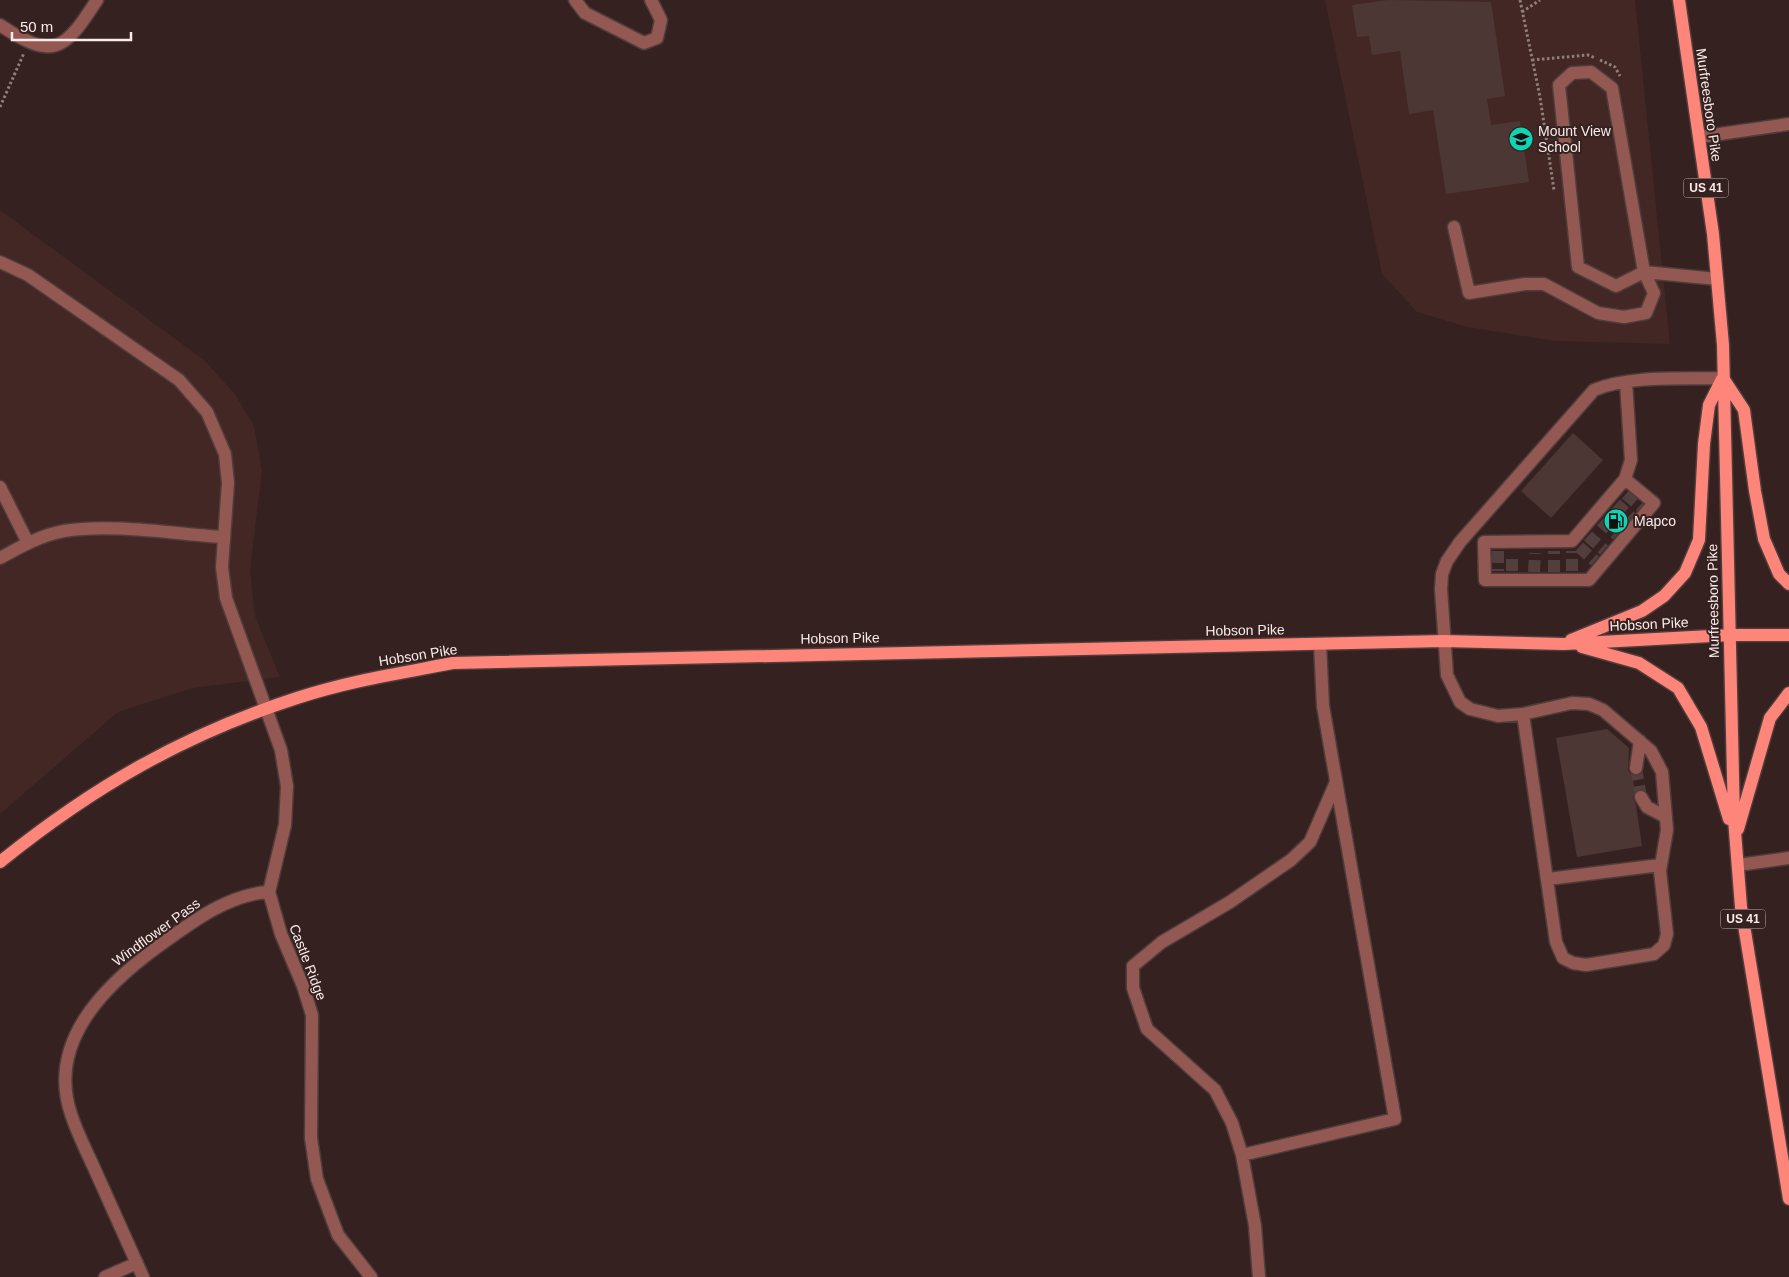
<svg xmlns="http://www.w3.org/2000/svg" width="1789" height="1277" font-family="Helvetica,sans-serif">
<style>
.built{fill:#422724}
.building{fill:#4d3735}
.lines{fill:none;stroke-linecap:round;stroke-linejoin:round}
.minor-tunnel{stroke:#523f3d;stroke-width:12;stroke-dasharray:12 6;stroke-linecap:butt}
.minor-casing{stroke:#503d3b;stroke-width:15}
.major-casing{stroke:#503d3b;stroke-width:15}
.path{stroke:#8f7e7c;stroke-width:3;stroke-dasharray:2.5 2.5;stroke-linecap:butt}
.minor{stroke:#935852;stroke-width:12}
.major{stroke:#fe857a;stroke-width:12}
.labels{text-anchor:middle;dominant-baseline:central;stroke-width:4;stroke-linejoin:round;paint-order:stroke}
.shield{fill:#35211f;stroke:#beaeac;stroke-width:1}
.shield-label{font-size:12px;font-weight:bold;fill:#f9ebe9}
.street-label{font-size:14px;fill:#f9ebe9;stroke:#35211f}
.poi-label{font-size:14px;fill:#f9ebe9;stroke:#35211f;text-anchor:start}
</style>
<rect width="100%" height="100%" fill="#35211f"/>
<path class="built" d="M1325,0H1635L1670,344L1555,341L1467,327L1417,312L1382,274Z
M0,210L204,360L235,394L254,426L262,471L250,570L255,616L280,677L193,688L118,712L0,814Z"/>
<path class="building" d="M1388,0L1491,2L1505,96L1487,99L1491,125L1520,121L1529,182L1446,194L1433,110L1409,114L1400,51L1372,55L1369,36L1357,37L1352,5Z
M1573,433L1603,460L1551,518L1521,491Z
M1607,729L1629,748L1628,771L1632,775L1635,792L1633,798L1636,805L1642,846L1577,857L1556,738Z"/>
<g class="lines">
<path class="minor-tunnel" d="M1626,494L1642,508
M1616,504L1632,518
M1601,521L1617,535
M1588,536L1604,550
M1579,547L1595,561
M1498,551V571
M1512,571V553
M1572,571V551
M1534,572L1535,553
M1554,572V551
M1636,768L1641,797"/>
<defs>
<path id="minor" d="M575,0L585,13L644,43L657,38L661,20L651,0
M0,25C54,61 64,51 97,0
M1699,137L1789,124
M1454,227L1469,293L1525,284H1544L1598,313L1624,317L1646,313L1654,293L1644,272L1612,88L1591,72L1572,73L1559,85L1578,267L1616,286L1644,272L1717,279
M0,262L28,275L179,380L207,412L225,454L228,483L222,567L226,598L281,750L287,786L285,825L269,892L281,934L303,986L312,1015L311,1138L317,1179L338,1235L371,1277
M1625,479L1654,503L1589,580H1485L1484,542L1572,541L1625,479L1631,460L1626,382
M0,487L28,543
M0,558C20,547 41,535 64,531C109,523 176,534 222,537
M1320,644L1323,706L1395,1119L1242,1155L1232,1123L1215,1090L1147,1029L1133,988V966L1162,942L1230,902L1291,860L1310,842L1336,782
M1523,714L1556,942L1563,958L1573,963L1586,965L1654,954L1664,945L1667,934L1660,871L1667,830L1662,772L1651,751L1603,710L1589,704L1572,703L1523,714L1498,716L1470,709L1460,702L1447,675L1441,589L1442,574L1447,561L1460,542L1594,390C1630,375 1684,379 1723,378
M1636,768L1640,741
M1641,797L1647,807L1666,817
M1738,865L1789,858
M1548,879L1660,865
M1242,1155L1255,1226L1259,1277
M105,1277L137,1263
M143,1277C127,1241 111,1206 95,1170C87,1152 77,1133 71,1114C47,1043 103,987 156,948C188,925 227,894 269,892"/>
<path id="major" d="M1679,0L1713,234L1723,345L1734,819L1741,907L1789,1199
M1723,378L1744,410L1755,491L1764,539L1779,574L1789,584
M1571,640L1642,611L1664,596L1685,573L1699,540L1704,444L1709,405L1722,379
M1582,647L1639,663L1678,688L1701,727L1729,819
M1738,829L1770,718L1789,693
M0,862C93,787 183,735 297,698C348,681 401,673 453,663L1444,641L1564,644L1729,635H1789"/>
</defs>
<use href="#minor" class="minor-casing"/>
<use href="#major" class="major-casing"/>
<path class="path" d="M1520,0L1540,97L1554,190
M1522,12L1540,0
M1532,60L1588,55L1595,58
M1600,60L1615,67L1620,76
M0,107L24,53"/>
<use href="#minor" class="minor"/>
<use href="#major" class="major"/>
</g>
<defs>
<symbol id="school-disc" viewBox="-11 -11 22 22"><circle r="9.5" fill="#0fd5b4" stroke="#35211f"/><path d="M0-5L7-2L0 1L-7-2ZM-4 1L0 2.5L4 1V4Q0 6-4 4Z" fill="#111"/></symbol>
<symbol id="fuel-disc" viewBox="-11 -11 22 22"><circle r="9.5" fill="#0fd5b4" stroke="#35211f"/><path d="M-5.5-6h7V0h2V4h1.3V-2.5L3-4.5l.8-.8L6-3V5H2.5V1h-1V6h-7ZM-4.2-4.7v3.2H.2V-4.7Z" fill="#111"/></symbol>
</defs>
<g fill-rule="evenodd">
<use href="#school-disc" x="1507" y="125" width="28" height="28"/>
<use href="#fuel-disc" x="1602" y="507" width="28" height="28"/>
</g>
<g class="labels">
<g class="shield">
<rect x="1683.5" y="178.5" width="45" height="19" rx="4"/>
<rect x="1720.5" y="909.5" width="45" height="19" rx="4"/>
</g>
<g class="shield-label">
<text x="1706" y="188">US 41</text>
<text x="1743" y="919">US 41</text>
</g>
<g class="street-label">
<text transform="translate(1709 105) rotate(82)">Murfreesboro Pike</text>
<text transform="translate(1713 601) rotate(-91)">Murfreesboro Pike</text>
<text transform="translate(1649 624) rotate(-3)">Hobson Pike</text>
<text transform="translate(1245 630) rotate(-1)">Hobson Pike</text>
<text transform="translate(840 638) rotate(-1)">Hobson Pike</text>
<text transform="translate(418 655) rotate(-9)">Hobson Pike</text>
<text transform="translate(156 932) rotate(-36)">Windflower Pass</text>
<text transform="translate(308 962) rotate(69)">Castle Ridge</text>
</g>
<g class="poi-label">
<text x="1538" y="131">Mount View<tspan x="1538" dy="16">School</tspan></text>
<text x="1634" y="521">Mapco</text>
</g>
</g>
<path d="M12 32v8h119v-8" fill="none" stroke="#f9ebe9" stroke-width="2.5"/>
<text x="20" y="32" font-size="15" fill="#f9ebe9" stroke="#35211f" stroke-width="4" paint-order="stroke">50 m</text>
</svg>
